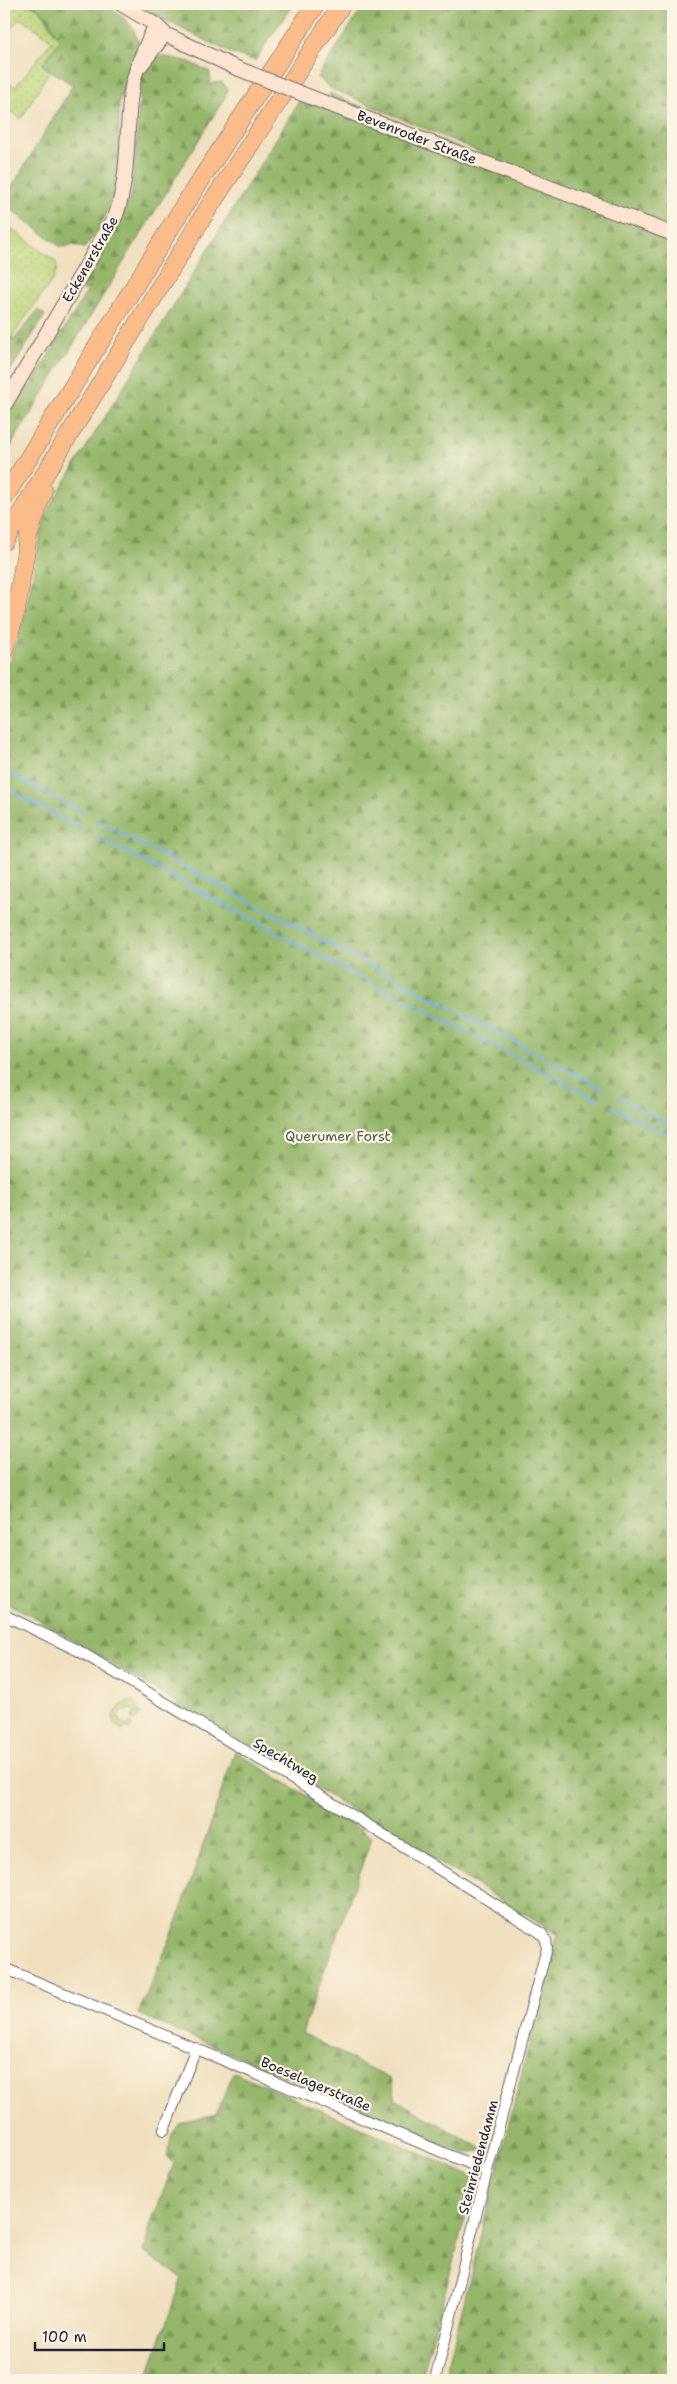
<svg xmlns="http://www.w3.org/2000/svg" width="677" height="2384" font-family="'Shantell Sans',sans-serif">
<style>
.grass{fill:url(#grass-dots);stroke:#6f7c5a}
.forest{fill:url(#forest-firs);stroke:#5c6c52}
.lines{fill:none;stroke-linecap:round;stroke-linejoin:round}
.stream{stroke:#71aee3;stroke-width:2.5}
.minor-casing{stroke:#6a6469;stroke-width:12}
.secondary-casing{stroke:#6a6469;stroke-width:16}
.motorway-casing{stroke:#6a6469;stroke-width:19}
.minor{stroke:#fff;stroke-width:10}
.secondary{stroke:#fde4d1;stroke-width:14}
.motorway{stroke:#fabc8b;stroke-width:18}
.secondary-bridge-casing{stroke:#6a6469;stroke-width:16;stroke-linecap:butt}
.secondary-bridge{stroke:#fde4d1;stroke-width:14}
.labels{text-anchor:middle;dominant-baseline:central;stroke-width:4.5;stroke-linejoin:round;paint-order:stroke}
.street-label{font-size:14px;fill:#22223b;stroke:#fcf5e5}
.park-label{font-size:14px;fill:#50584e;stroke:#fcf5e5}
</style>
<defs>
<pattern id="grass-dots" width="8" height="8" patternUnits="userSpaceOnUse" patternTransform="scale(1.25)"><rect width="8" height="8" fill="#bcd57a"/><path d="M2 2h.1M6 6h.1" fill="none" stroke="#a1b76a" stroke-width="1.8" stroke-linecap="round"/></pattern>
<pattern id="forest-firs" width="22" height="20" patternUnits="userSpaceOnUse" patternTransform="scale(1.25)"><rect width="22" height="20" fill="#95b66a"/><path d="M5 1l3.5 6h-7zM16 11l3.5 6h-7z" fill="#799458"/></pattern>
</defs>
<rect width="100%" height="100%" fill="#fcf5e5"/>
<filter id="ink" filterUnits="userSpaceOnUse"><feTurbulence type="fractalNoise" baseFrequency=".02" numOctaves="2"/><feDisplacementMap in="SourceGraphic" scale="10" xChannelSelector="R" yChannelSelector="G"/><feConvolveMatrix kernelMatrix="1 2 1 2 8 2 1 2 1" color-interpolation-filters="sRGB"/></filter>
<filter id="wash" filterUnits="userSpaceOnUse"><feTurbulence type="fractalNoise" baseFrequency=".0096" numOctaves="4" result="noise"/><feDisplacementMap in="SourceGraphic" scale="20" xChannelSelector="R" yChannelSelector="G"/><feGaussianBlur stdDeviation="1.12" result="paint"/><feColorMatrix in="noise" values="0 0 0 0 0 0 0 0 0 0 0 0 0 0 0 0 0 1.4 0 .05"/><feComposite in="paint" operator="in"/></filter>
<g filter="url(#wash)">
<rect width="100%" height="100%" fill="#f0dfbe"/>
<path class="grass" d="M4,4C47,3 37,9 60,40L43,65L50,70L21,119L4,107V91L9,83L15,87L52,41L24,20L19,19L10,31L4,26Z
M4,223L56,262L57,269L53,279L11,338L4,335Z
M130,1701H134L141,1715L134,1721L132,1718L135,1712L132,1709L122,1711L118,1716L119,1721L126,1725L131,1722L132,1725L130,1730L127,1728L122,1730L114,1723L113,1715L122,1705Z"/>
<path class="forest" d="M22,4H105L124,18L133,28L139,43L119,102V164L116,192L97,233L84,248L73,245L61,247L9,208L4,215V200L73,85L42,65L60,40C47,22 47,5 22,4Z
M139,4H293L255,61L229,52L162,19Z
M365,4H673V235L330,88L317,77Z
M162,56L190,62L210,72V86L213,83L222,82L228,89L225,97L4,457C4,420 2,414 28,385L26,393L89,288L82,291V283L123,214L132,193L141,80C145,68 149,59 162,56Z
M330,93L673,238V2380H444L557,1934L33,1616L4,1602V671C30,618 31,566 47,511L300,100L324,108Z
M38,310L45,315L4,381V335L15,339Z
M235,1751L372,1837L302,2033L392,2080L396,2100L484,2150L465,2153L138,2014L176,1925Z
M234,2072L476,2178L421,2380H146L182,2278L144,2252L150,2225L174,2164L167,2156L172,2135L179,2124L216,2114Z"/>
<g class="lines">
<path class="stream" d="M4,770L83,813
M4,787L82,829
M98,821L603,1089
M97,836L337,965L597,1099
M620,1098L673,1126
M613,1107L673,1137"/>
</g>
</g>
<g filter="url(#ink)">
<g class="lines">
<defs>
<path id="minor" d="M4,1615L79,1651L347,1812L541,1933L546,1940L547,1948L487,2171L435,2380
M4,1968L487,2171
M164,2130L196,2048"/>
<path id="secondary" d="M121,4L156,25L165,34L234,67
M141,65L165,34
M328,104L673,234
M4,406L116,215C129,177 126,140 130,101C132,75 144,48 156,25"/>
<path id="motorway" d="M4,498L185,204L316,4
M4,541L204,215L342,4
M4,650L16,611L28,537L43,491"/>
</defs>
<use href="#minor" class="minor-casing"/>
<use href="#secondary" class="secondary-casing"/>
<use href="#motorway" class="motorway-casing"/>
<use href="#minor" class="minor"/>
<use href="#secondary" class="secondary"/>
<use href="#motorway" class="motorway"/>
<defs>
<path id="secondary-bridge" d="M234,67L328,104"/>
</defs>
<use href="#secondary-bridge" class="secondary-bridge-casing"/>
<use href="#secondary-bridge" class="secondary-bridge"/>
</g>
</g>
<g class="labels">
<g class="street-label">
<text transform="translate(417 137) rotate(21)">Bevenroder Straße</text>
<text transform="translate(90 259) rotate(-60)">Eckenerstraße</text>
<text transform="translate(286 1760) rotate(31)">Spechtweg</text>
<text transform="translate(316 2084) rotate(23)">Boeselagerstraße</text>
<text transform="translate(478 2157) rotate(-75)">Steinriedendamm</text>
</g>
<g class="park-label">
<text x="338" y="1136">Querumer Forst</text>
</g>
</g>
<rect width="677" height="2384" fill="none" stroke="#fcf5e5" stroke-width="20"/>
<path d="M35 2342v8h129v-8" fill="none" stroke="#22223b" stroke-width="2.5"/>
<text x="42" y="2342" font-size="15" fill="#22223b" stroke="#fcf5e5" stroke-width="4" paint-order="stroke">100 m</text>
</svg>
